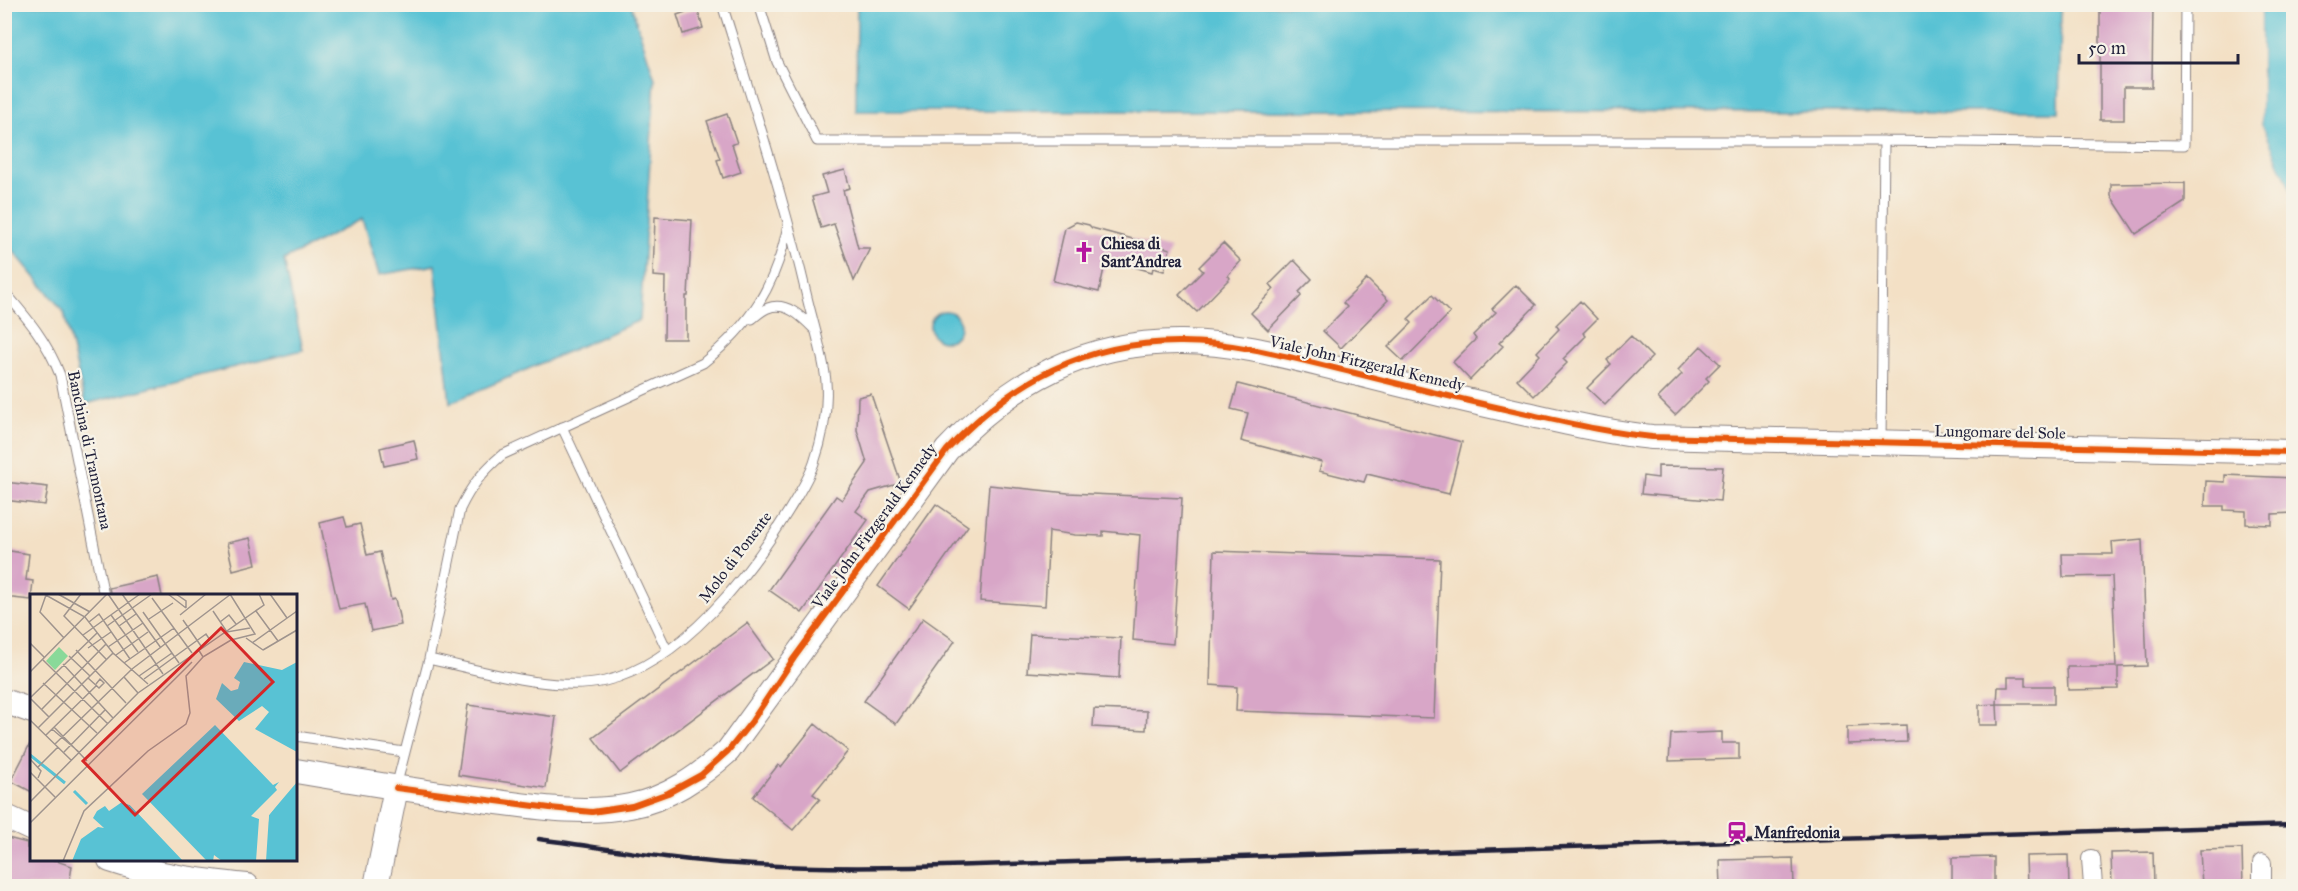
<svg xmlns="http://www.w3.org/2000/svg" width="2298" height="891" font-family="'IM FELL Great Primer',serif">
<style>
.water{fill:#58c2d4;stroke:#3d7288;stroke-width:1.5}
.pier{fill:#f3e0c5}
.building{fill:#d8a6c7}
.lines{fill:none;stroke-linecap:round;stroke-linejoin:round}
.lane-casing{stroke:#8a8180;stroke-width:11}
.street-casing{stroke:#8a8180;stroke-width:20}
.secondary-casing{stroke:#8a8180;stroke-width:26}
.lane{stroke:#fff;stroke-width:9}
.street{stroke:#fff;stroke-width:18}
.secondary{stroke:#fff;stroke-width:24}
.rail{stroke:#22223b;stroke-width:4.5}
.cycleway-casing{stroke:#f7f3e8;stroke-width:10}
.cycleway{stroke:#e8590c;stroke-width:6}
.labels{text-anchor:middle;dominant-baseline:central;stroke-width:4.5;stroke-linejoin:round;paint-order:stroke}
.poi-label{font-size:16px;font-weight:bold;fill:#22223b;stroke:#f7f3e8;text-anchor:start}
.street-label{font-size:16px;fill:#22223b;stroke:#f7f3e8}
.inset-river{fill:none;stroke:#58c2d4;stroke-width:3}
.inset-road{fill:none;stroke:#9f948e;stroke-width:1.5}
.view{fill:#d62828;fill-opacity:0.15;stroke:#d62828;stroke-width:3}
.inset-edge{fill:none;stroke:#22223b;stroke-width:3}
</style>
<rect width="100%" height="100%" fill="#f7f3e8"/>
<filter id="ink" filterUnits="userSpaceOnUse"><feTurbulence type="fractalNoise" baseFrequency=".0167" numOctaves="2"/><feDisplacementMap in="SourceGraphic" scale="12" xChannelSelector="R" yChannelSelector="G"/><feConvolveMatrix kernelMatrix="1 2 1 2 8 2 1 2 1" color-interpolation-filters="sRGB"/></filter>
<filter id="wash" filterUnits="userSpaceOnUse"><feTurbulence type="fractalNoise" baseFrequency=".008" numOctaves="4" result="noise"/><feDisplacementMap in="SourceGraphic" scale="24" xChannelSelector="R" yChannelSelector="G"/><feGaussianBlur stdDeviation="1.35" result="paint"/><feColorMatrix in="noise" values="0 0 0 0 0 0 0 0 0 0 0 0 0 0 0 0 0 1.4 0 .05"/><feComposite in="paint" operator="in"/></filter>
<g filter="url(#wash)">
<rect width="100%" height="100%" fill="#f3e0c5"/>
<path class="water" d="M4,5H631L655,79L640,320L450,403L435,265L379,275L362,219L284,260L303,350L85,404L64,312L5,241Z
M857,5H2061L2059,112L856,111Z
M2261,5H2293V196L2261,123Z
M930 326a15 15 0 1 1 30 0a15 15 0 1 1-30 0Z"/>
<path class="pier" d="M2258,4L2261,5V123L2294,199L2284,185L2258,123Z"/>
<g id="blocks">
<path class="building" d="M2100,4H2153L2152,87H2124V120H2100Z
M697,8L703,28L683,34L677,15Z
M727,114L737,143L732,144L741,172L723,178L717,160L720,159L707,121Z
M845,170L850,188L843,190L858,248H870L854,281L834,224L821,228L812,197L827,193L822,176Z
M2185,183V202L2136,234L2111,196V184Z
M655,217L692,220L688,296H686V339H664L665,277L653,276Z
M1076,222L1089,225L1092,228L1170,249L1164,271L1153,268L1152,272L1106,259L1099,292L1053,281L1065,228Z
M1223,243L1241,261L1228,275L1230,278L1197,312L1179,295L1203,271L1199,267Z
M1294,260L1312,279L1299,292L1301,296L1268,330L1251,313L1274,289L1270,284Z
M1367,279L1388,300L1341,348L1323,331L1347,307L1343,303Z
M1516,285L1536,305L1499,343L1503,346L1470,380L1453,362L1476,339L1473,335L1496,312L1492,309Z
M1432,295L1450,313L1403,361L1388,347L1412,323L1408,319Z
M1580,301L1597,319L1583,333L1586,336L1563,359L1567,363L1534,396L1517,379L1540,355L1537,352L1559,329L1556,325Z
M1631,336L1652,357L1605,405L1587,388L1611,364L1607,360Z
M1701,346L1720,364L1706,378L1709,381L1675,415L1658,398L1682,374L1678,370Z
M1238,384L1462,442L1449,494L1367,474L1364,482L1319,471L1322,462L1241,441L1248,413L1231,409Z
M871,394L901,483L870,492L856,511L868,520L802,613L769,590L836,496L842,500L867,463L857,430L858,397Z
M414,440L418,459L384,466L380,448Z
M1658,466L1723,467L1720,501L1641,494L1643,476L1658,478Z
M2225,475L2294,478V513L2272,514V525L2246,524V511L2224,510V506H2205L2206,481L2225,482Z
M4,482L48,487L45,505L4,500Z
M989,485L1068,493L1182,498L1173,644L1133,640L1140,535L1103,531V536L1075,535L1049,531L1045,606L980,601Z
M936,504L968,526L909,609L878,586Z
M344,517L347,527L360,524L367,555L380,552L391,600L395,599L401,625L371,631L365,604L339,609L320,523Z
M250,538L256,564L233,570L227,543Z
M2142,539L2147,666L2118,667V689L2068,690L2067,667H2116L2112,576L2063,577L2062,554H2113L2112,542Z
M4,550L29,554L26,580L33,581L31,600L4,597Z
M1214,551L1440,559L1434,718L1236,711L1237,687L1210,685Z
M158,577L162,596H111L109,588Z
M923,618L955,641L896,724L864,701Z
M747,623L773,659L620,773L593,738Z
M1030,634L1121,638L1119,678L1027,672Z
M2008,677H2026V686H2054V704H1997L1998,687H2008Z
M1997,704L1998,725H1979V705Z
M468,705L556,717L546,788L458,775Z
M1094,709L1147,711L1146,730L1093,727Z
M815,724L848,751L813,794L820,799L793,830L753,797L778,765L781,767Z
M1906,725L1907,742L1847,744V727Z
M1722,732V743H1739V759L1669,761L1671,734Z
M32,740V792L11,781Z
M4,837L27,843V848H32V860H58L59,862L72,866L69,886H4Z
M2242,849L2243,886H2202L2200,850Z
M2153,852L2154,886H2112L2111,853Z
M2068,855L2069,886H2027L2026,856Z
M1994,857V886H1952V858Z
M1793,858L1794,886H1721L1720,860Z"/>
</g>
</g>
<g filter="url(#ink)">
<use href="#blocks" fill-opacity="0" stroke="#8a8180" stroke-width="1.5"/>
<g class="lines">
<defs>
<path id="lane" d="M759,4L777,62L817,141H1884L2184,145L2185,4
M4,291C28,319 47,341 60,375L104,596
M752,319C756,316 762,310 768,308C786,301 802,317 814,329
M562,427L667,650
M1881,442L1884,141
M429,659C480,670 554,693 605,681C682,663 750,574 789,510C798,495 808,480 814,463C823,437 828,410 826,382C824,356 812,320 806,293C783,195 752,100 722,4
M296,736L404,752
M396,787L429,659L460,509C471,486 483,471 502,455L703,363C751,324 776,286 788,225"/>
<path id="street" d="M2091,859L2093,886
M2262,886V863"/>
<path id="secondary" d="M4,701L32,711
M296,771C360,782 424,792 490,801C536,807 583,815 630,806C668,799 700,776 728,751L947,450C1012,381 1085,341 1182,342C1238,342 1296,359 1351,372C1410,387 1468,401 1527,414C1568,423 1610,433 1652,437L2294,452
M4,816L32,829
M110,860C154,875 201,881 247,886
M376,886L396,788"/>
</defs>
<use href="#lane" class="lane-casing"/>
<use href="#street" class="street-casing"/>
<use href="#secondary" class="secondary-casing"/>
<use href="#lane" class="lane"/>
<use href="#street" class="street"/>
<use href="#secondary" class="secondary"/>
<path class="rail" d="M539,839C605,848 672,860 738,864C796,868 854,868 912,867L2294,825"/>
<defs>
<path id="cycleway" d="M396,788L550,808L592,812L632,806L668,793L701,775L728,751L752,721L794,658L947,450C1012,381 1085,341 1182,342C1238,342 1296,359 1351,372C1410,387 1468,401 1527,414C1568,423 1610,433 1652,437L2294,452"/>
</defs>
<use href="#cycleway" class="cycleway-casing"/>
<use href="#cycleway" class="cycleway"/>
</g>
</g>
<defs>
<symbol id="church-bare" viewBox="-9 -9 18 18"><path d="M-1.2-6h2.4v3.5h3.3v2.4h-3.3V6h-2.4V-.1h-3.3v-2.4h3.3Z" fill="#b5179e" stroke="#f7f3e8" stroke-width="2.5" paint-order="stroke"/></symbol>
<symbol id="station-bare" viewBox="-9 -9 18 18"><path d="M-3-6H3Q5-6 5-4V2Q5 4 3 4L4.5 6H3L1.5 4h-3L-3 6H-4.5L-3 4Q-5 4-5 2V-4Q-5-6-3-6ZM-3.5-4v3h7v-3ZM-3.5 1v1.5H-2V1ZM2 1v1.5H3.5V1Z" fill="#b5179e" stroke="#f7f3e8" stroke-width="2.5" paint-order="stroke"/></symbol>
</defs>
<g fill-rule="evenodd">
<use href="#church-bare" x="1069" y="237" width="30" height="30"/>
<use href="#station-bare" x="1722" y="817" width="30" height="30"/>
</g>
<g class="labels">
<g class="poi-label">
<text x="1101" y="243">Chiesa di<tspan x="1101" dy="18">Sant'Andrea</tspan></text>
<text x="1754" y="832">Manfredonia</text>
</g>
<g class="street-label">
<text transform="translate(1367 363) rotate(13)">Viale John Fitzgerald Kennedy</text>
<text transform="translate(2000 432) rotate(1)">Lungomare del Sole</text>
<text transform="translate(90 450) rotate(78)">Banchina di Tramontana</text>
<text transform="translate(874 526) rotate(-54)">Viale John Fitzgerald Kennedy</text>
<text transform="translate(735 557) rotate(-53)">Molo di Ponente</text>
</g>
</g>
<g transform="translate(30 594)">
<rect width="267" height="267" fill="#f3e0c5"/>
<path d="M29,53L38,62L25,76L16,67Z" fill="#89d999"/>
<path d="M214,68L252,76L267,68V158L225,135L239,118L232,112L209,127L186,105L192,89L201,97L208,95L210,88L204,84ZM185,131L243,191L249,188L245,193L247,196L221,222L229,225L226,267H192L184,261L183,267L176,266L112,200ZM267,188V267H236L239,221ZM92,208L100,211L153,267H42L51,245L68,233L74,234L63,224L67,217L75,212L79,217Z" fill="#58c2d4"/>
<path d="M267,185L239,221L233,267L236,220L244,206ZM92,205L101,209L156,267L100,211L87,207Z" fill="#f3e0c5"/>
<path class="inset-river" d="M0,161L35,189M44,197L57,210"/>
<path class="inset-road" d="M14,0L55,23L83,59L118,90M28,0L60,18M51,0L34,22L76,65M78,0L133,80M92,0L131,54M138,0L156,14M146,0L156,7V14M240,0L257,24M16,1L10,18L34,44M122,4L162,59M183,17L197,38L220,34M226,17L248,47M113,18L149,69M81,21L108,58M150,21L176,0M119,25L143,9M153,26L171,52M59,28L69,20L100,65M190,28L199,21L206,30M77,32L122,0M89,32L106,20M53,41L110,0M216,44L233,56M0,49L15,64M222,49L267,17M78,53L113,29M58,54L81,38M168,55L173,63L201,46L225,40L200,0M46,56L96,109M233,56L267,36M86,61L118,38M39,62L60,82M13,66L78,130M94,69L144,34M33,70L83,124M0,78L77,0M109,82L142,59M94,83L108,99M58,84L69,94L74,89L70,85L66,90M114,85L176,40L180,46M13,89L67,139M12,115L76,50M19,123L0,104L67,39M0,126L41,166M24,133L57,167M8,134L83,59M22,135L49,158M16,141L67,91M25,150L102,75L201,0M34,158L75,116M0,165L11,177L8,184M8,173L28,153M0,178L25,203M0,208L108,99L234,11L229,0M0,229L162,68M33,267L54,217L118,157L156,130L160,119L156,82L173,63"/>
<path class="view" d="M191,34L243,88L105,221L53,167Z"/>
<rect width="267" height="267" class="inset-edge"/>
</g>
<rect width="2298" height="891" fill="none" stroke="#f7f3e8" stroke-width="24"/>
<path d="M2079 54v9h159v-9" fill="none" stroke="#22223b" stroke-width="3"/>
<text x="2088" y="54" font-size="18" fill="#22223b" stroke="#f7f3e8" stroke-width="4.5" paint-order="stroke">50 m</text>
</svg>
